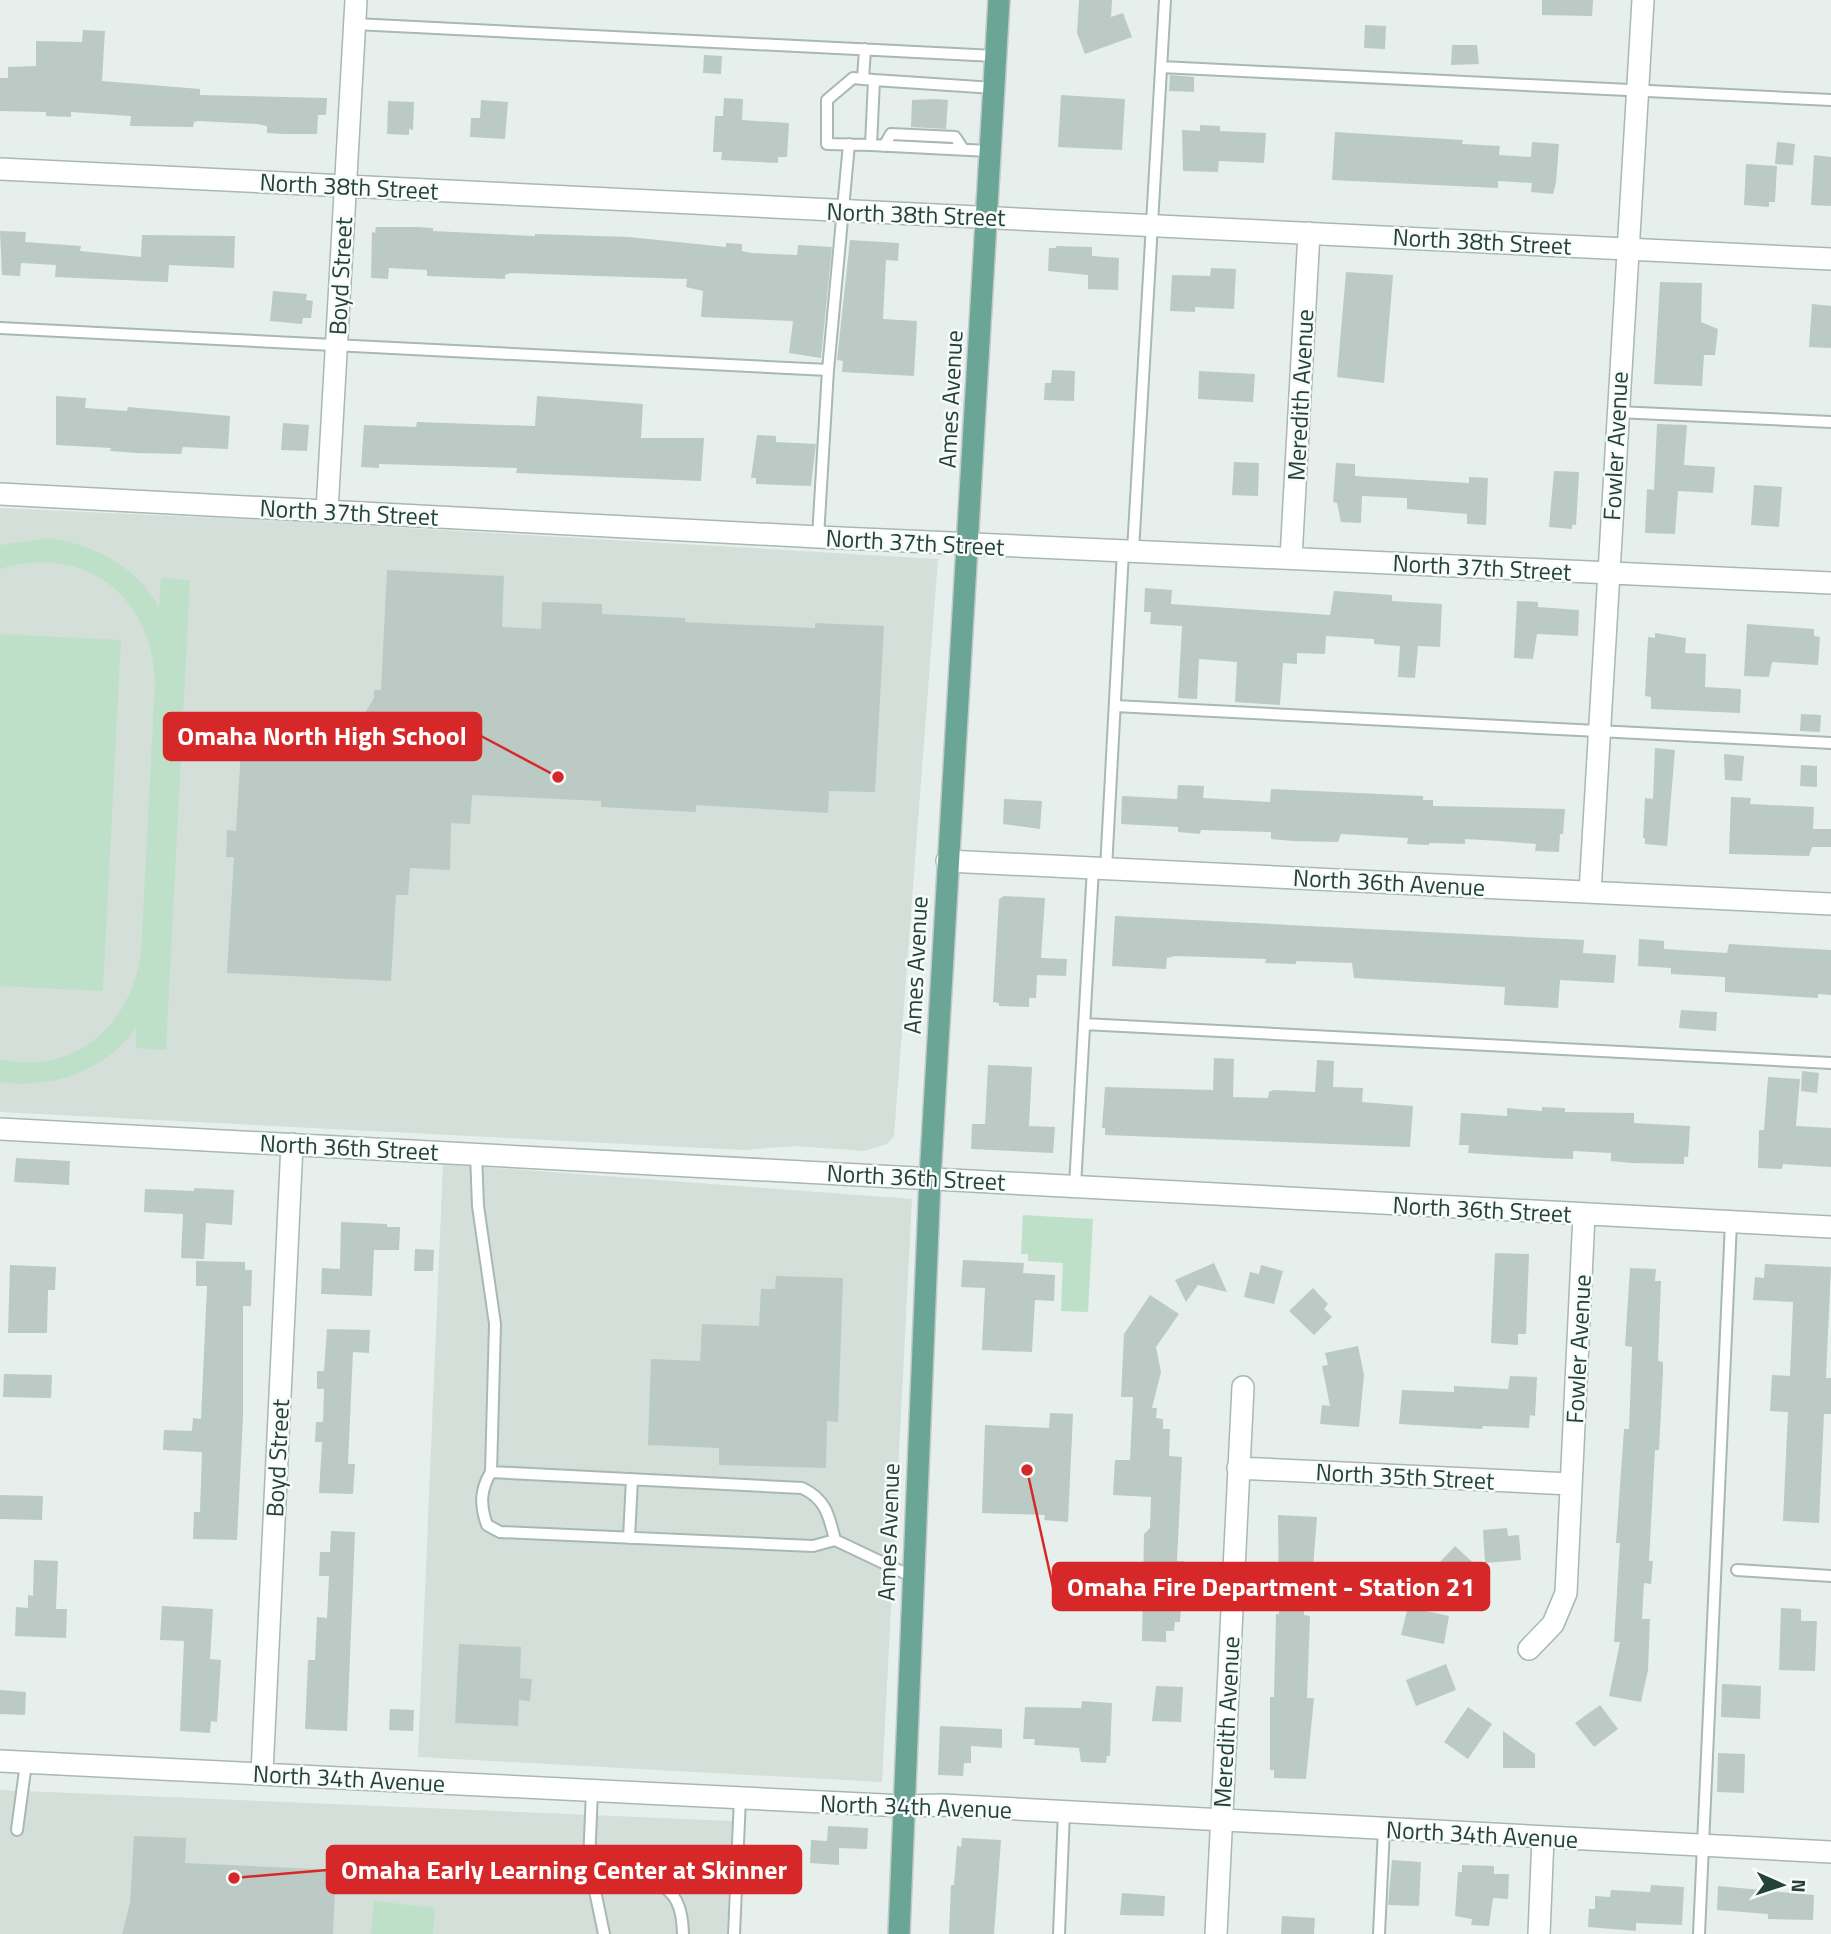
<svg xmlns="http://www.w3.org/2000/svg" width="1831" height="1934" font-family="'Titillium Web',sans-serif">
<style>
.built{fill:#d4dfda}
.green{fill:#bfe0c8}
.building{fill:#bbcac4}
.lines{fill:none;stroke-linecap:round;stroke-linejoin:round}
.service-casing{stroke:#a8b8b2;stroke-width:14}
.minor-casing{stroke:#a8b8b2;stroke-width:24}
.primary-casing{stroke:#c2cac8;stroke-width:24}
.service{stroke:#fff;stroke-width:10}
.minor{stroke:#fff;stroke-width:21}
.primary{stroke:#6aa596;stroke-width:21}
.labels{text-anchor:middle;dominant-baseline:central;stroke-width:5;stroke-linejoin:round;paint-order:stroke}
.street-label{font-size:24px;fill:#24423a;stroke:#f7fbf9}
.leader{fill:none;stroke:#d62828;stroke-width:2.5}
.callout-dot{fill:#d62828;stroke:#f7fbf9;stroke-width:2.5}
.callout{fill:#d62828;stroke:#d62828;stroke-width:2.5}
.callout-label{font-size:26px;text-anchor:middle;font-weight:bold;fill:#fff}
</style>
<rect width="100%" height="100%" fill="#e6efeb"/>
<path class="built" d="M0,508L303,522L938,559L894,1136L887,1144L864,1151L795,1146L743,1150L0,1112Z
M443,1164L912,1199L882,1782L418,1757Z
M0,1790L732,1821L727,1934H0Z"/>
<path class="green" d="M47,538C94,544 135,565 159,607L161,578L190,580L166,1050L136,1048V1028C104,1072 53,1089 0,1082V1059C75,1076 130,1025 141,954L155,682C153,596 83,543 0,569V545Z
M0,634L121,640L103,991L0,986Z
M1023,1215L1093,1219L1088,1312L1061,1311L1063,1263L1028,1261V1254H1021Z
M374,1901L435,1908L433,1934H371Z"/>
<path class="building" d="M1079,0H1112L1111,17L1123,13L1132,37L1085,54L1077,33Z
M1542,0H1593L1592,16L1542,15Z
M1365,25L1386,26L1385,49L1364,48Z
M83,30L105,31L102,81L200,89V95L327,98L326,115H318L317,134H283L267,133V126L257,124L198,121L194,122L193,127L130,126L131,116L71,112V117L46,116V112L0,111V78H8V67L36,66V41L82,42Z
M1452,45H1477L1479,64L1451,65Z
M704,55L722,56L721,74L703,73Z
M1170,75L1194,77V92L1169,91Z
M1061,95L1125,99L1122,150L1058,147Z
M724,98L743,99L742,120L789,123L787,157H778V163L721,160L722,152H713L715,116H723Z
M935,99L948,100L946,129L911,127L912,100Z
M481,100L508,102L505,139L470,137L471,118H480Z
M388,101L414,102L413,130L409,129V135L387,134Z
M1200,125L1220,126V131L1266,133L1264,163L1219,161L1218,172L1183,171L1182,130L1200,131Z
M1335,132L1463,140L1462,144L1500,146L1499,155L1531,157L1532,142L1559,144L1556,183L1553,194L1531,192L1532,183L1498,181V188L1332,180Z
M1777,142L1795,144L1793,165L1775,164Z
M1814,155L1831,157V206L1811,205Z
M1746,164L1777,166L1775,202H1769V207L1744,205Z
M376,227H416L433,228V231L535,236V234L629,237L726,247V243L742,244V251L751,253L797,255L798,245L832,247L821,358L789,353L793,321L701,317L703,291L686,287L687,279L511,273L505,275V279L427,276V270L389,268L388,279L371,278L372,232L375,233Z
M0,231L26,232L25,242L81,246L80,251L141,257L142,235L235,236L234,268L169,265L168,282L55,277L56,265L21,263L20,276L2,275Z
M850,240L899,243L898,261L886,260L883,319L917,321L914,376L842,372L843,361L837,360Z
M1056,246L1092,247V256L1119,258L1118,290L1088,289V275L1048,271L1049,248H1056Z
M1211,268L1236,269L1234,309L1195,307V312L1170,311L1172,275L1210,276Z
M1346,272L1393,275L1384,383L1337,377Z
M1660,282L1702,283L1701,322L1718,329L1715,355H1704L1702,386L1654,384Z
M273,291L307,294L306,300L313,301L311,318H303L302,324L270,321Z
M1812,304L1831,306V348L1809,347Z
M1052,370L1075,371L1074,401L1044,400L1045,383H1051Z
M1199,371L1255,374L1253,402L1198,399Z
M56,396L86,398L85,408L127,411L128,407L230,416L228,449L183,447L181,454L137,453L110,451L111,448L56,445Z
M537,396L643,404L641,438H704L701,481L516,473L517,468L379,464V468L361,467L364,425L416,427L417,422L535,426Z
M283,423L309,425L307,451L281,450Z
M1657,424L1687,425L1684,465L1715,467L1713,493L1678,491L1675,534L1645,533L1647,489L1654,490Z
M757,435L776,436V442L816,444L811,486L756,484V478H751Z
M1234,462L1259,463L1258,496L1232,495Z
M1336,463L1355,464V476L1469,483V477L1488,478L1486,525L1467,524V514L1407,509V498L1362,496L1361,523L1341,522L1337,503L1333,502Z
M1554,471L1579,472L1576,525H1572V529L1549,527Z
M1754,485L1782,487L1779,527L1751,525Z
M387,570L504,576L502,627L541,629L542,602L602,604V614L685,618V622L815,628V623L884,626L875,792L829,791L828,813L696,805V812L601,807V801L472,795L470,824L451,823L450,870L410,868L408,895H396L391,981L227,973L234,857H226L227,830L236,831L243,716L329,720L328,740L368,742L366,711L374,698V690H381Z
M1145,588L1172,590L1171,604L1330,615L1334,591L1392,595V601L1442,604L1440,647L1418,646L1415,678L1398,677L1400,646L1374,644V639L1326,636L1325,654L1297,653V664L1283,663L1280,705L1235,702L1237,662L1199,659L1197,699L1178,698L1182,626L1150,624L1151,612H1144Z
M1517,601L1538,602V607L1579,610L1578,636L1537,634L1533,659L1514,658Z
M1747,624L1814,629V636L1820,637L1818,665L1772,662L1769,677L1744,676Z
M1655,633L1686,638L1685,653L1706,654L1705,687L1741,689L1740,713L1651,709V697L1645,696L1646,677L1648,637L1655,638Z
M1801,714L1821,715L1820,732L1800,731Z
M1655,748L1675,750L1667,846L1645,844V838H1643L1645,798L1653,799Z
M1724,754L1744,756L1742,781L1725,780Z
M1801,765L1817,766V787L1800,786Z
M1178,785L1204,786L1203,798L1270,802L1271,789L1423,796V800H1433V806L1565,809L1563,834H1560L1559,852L1535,851L1536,844L1500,841L1465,839V844L1429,843V845L1407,844L1408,838L1341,834L1338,842L1293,841L1271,839V832L1201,830L1200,834L1178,832V827L1121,824L1122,796L1177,799Z
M1731,797L1751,798L1750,804L1814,807L1813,829H1831V847H1812L1809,856L1729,854Z
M1004,799L1042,801L1040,829L1003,824Z
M1004,896L1045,898L1041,958L1067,959L1066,976L1037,975L1036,998H1029V1007L999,1006V1003L993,1002L999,899Z
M1115,916L1584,940L1583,953L1616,955L1614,983L1560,980L1558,1008L1504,1005L1505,987L1354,978L1352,963L1296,961V964L1265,963L1266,959L1175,956L1167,958L1166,969L1112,966Z
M1639,939L1664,941V949L1727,953L1729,944L1831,950V995L1818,994V998L1725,992V977L1671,974V968L1638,966Z
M1681,1010L1717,1012L1716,1031L1679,1028Z
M1214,1058L1234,1059L1233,1097L1268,1098L1269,1092L1273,1090L1315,1092L1317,1060L1334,1061L1333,1087L1363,1088L1362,1102L1413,1106L1410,1147L1105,1135V1128H1102L1105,1087L1213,1090Z
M988,1065L1032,1067L1029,1126L1055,1127L1053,1153L971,1149L972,1124H985Z
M1802,1071L1819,1073L1817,1093L1801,1091Z
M1768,1077L1800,1079L1796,1126L1831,1128V1167L1783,1164L1782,1169L1758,1168L1759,1130H1764Z
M1542,1107L1565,1108V1112L1634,1113V1123L1690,1126L1688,1157H1684V1164L1632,1163L1611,1161V1153L1573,1151V1159L1546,1158L1468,1153L1469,1145H1459L1461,1113L1507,1116V1108L1542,1111Z
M16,1158L70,1161L69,1185L14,1182Z
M194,1188L234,1190L232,1225L206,1223L204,1259L181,1258L183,1214L144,1212L145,1189L194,1191Z
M341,1222L387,1224V1227H400L399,1250H374L372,1296L321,1294L322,1268L340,1269Z
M415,1249L434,1250L433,1271H414Z
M1495,1253L1529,1254L1526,1334H1518V1345L1491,1343Z
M963,1260L1024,1263L1023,1273L1055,1275L1054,1301L1035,1300L1032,1352L982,1350L985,1288L961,1287Z
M196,1261L245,1262V1270H252L251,1306H243V1417L237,1540L193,1539L194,1512H200L202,1452L163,1450L164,1430L192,1431L193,1418L201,1419L207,1286H196Z
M1214,1263L1227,1292L1198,1285L1186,1302L1175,1280Z
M1765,1264L1831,1267L1826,1378H1831V1414H1824L1819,1523L1783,1521L1788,1412L1770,1411L1772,1375L1790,1376L1793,1302L1753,1300L1755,1277L1764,1278Z
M10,1265L56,1267L55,1290H48L47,1333H8Z
M1261,1265L1283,1271L1274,1304L1244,1297L1250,1272L1259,1274Z
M1630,1268L1656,1269L1655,1281H1661L1658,1361L1663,1362V1372L1659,1450H1655L1649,1561H1653L1651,1584L1644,1583L1642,1619H1650L1648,1670L1641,1702L1609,1696L1620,1642H1614L1620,1543H1616L1624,1429H1629L1632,1347L1625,1346Z
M776,1276L843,1278L838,1422L827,1421L826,1468L719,1465V1448L648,1445L651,1359L700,1361L702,1324L759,1326L761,1289H775Z
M1313,1288L1328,1304L1324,1309L1332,1317L1314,1335L1289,1311Z
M1150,1295L1179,1314L1156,1347L1161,1372L1152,1408H1157L1156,1418L1163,1419V1429H1170L1169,1456L1182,1457L1177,1561H1184L1180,1622H1175L1174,1631H1166V1642L1142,1641L1144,1534L1150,1528L1151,1497L1113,1495L1115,1460H1130L1133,1397H1121L1124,1334Z
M327,1329L370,1330L369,1353L353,1352L348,1464H355L353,1494L319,1493L322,1442H315L316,1422H323L324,1389H317V1371H324Z
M1358,1346L1364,1375L1359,1427L1320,1424L1322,1405L1330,1406L1322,1366L1328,1365L1325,1353Z
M4,1374L52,1375L51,1398L3,1397Z
M1510,1376L1537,1377L1535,1416L1530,1415L1529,1428L1483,1426L1482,1429L1399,1424L1402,1390L1454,1392V1386L1508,1389Z
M1050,1413L1073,1414L1068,1522L1044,1520L1045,1515L982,1513L985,1425L1049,1428Z
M0,1495L43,1496L42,1520L0,1519Z
M1278,1515L1317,1517L1312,1580H1305L1304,1615L1310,1616L1307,1698H1314L1306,1779L1274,1778V1770H1270V1697H1274L1276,1614H1279Z
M1507,1528L1508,1536L1519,1535L1521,1560L1485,1563L1483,1530Z
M331,1531L355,1532L347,1731L305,1729L308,1660H315L317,1617L327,1618L329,1576H319L320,1552H330Z
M1455,1546L1482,1571L1467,1586L1457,1577L1452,1601L1426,1577Z
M34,1560L58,1561L56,1609H67L66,1638L15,1636L16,1607L28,1608V1595L33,1596Z
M162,1606L213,1609L210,1659L221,1660L217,1722L211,1721L210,1733L180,1731L184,1641L160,1640Z
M1408,1607L1449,1616L1444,1644L1401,1635Z
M1781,1608L1801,1609V1621H1817L1815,1671L1779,1670Z
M459,1644L521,1647L520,1678L532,1679L530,1701L519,1700L518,1726L455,1723Z
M1446,1664L1456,1690L1416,1706L1406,1680Z
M1722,1684L1761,1686L1760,1719L1721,1717Z
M1156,1686L1183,1687L1181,1722L1152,1721Z
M0,1690L26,1692L25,1715L0,1714Z
M1082,1701L1112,1703L1110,1756H1107L1106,1763L1081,1762L1079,1748L1034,1745L1035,1739H1023L1025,1707L1081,1708Z
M1600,1705L1618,1729L1594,1747L1575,1723Z
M1468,1707L1492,1724L1468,1759L1444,1742Z
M390,1709L414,1710L413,1731L389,1730Z
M940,1726L1002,1729V1748L971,1746V1763H964L963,1776L938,1775Z
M1503,1731L1535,1754V1768H1503Z
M1718,1753L1745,1754L1744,1793L1717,1792Z
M828,1826L868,1828L867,1849L839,1848V1865L810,1863L811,1840L827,1841Z
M134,1836L186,1838L185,1863L336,1870L333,1934H122L130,1903Z
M962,1838L1001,1840L994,1934H949L951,1885H954L957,1846L961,1847Z
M1392,1860L1421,1862L1419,1906L1388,1905Z
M1462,1865L1494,1866V1874H1509L1508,1899L1493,1898L1489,1926L1471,1925L1472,1919L1455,1916L1458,1872H1462Z
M1651,1885L1684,1887L1682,1925L1636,1923V1931L1588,1927L1589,1909H1595V1896L1610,1897L1611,1890L1650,1892Z
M1718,1886L1814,1895L1813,1920L1768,1919V1914L1717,1910Z
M1122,1893L1165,1896L1164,1916L1120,1915Z
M1282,1916L1315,1918L1314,1934H1281Z"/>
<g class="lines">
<defs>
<path id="service" d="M355,24L995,56
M1161,67L1831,100
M863,79L865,49
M871,145L827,144V100L853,78L874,80
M884,146L891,134L955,137L963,149
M989,151L871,145L874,80L994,88
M0,328L828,370
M1617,412L1831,422
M818,537L828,370L849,144
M1133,551L1165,0
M1115,706L1831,743
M1106,869L1123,551
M1084,1024L1831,1063
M476,1154L478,1206L495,1324L491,1472L802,1488C826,1499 829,1516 835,1540L913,1577
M1075,1186L1093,868
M491,1472C480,1490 480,1505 487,1525L500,1532L813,1546L835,1540
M629,1538L632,1479
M1737,1570L1831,1576
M592,1791L589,1862L604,1934
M17,1830L26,1763
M594,1886C642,1880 682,1871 683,1934
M734,1934L740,1798
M1059,1934L1064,1812
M1379,1934L1384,1829
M1699,1934L1731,1222"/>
<path id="minor" d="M0,169L1831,259
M0,494L818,537L1831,583
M327,511L356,0
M1291,558L1309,233
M947,861L1831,904
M1590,892L1643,0
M0,1129L1831,1227
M1238,1468L1571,1484
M1529,1649L1553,1624L1566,1593L1584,1215
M0,1761L904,1806L942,1805L1831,1852
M262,1773L292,1144
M1216,1934L1243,1387
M1539,1934L1543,1837"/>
<path id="primary" d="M899,1934L930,1178L999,0"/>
</defs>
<use href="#service" class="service-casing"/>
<use href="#minor" class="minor-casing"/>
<use href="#primary" class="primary-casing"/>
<use href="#service" class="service"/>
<use href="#minor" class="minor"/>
<use href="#primary" class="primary"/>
</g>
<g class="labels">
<g class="street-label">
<text transform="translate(349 186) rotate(3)">North 38th Street</text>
<text transform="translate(916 214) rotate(2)">North 38th Street</text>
<text transform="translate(1482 241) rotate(3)">North 38th Street</text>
<text transform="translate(340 276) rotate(-87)">Boyd Street</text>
<text transform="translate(1300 395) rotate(-87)">Meredith Avenue</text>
<text transform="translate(950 399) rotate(-87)">Ames Avenue</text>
<text transform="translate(1615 446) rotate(-87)">Fowler Avenue</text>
<text transform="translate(349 512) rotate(3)">North 37th Street</text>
<text transform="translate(915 542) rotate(3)">North 37th Street</text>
<text transform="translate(1482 567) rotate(3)">North 37th Street</text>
<text transform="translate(1389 882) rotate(3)">North 36th Avenue</text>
<text transform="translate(915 965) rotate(-87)">Ames Avenue</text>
<text transform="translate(349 1147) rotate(3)">North 36th Street</text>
<text transform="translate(916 1177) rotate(3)">North 36th Street</text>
<text transform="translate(1482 1209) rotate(3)">North 36th Street</text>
<text transform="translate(1578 1349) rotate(-87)">Fowler Avenue</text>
<text transform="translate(277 1458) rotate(-87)">Boyd Street</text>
<text transform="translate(1405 1476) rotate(3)">North 35th Street</text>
<text transform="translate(888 1532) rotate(-88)">Ames Avenue</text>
<text transform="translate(1226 1722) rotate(-87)">Meredith Avenue</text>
<text transform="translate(349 1778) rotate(3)">North 34th Avenue</text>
<text transform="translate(916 1806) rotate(2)">North 34th Avenue</text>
<text transform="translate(1482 1834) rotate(3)">North 34th Avenue</text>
</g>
</g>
<path class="leader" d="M558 777L481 736M1027 1470L1053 1587M234 1878L327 1870"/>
<g class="callout-dot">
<circle cx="558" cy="777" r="7"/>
<circle cx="1027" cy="1470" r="7"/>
<circle cx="234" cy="1878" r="7"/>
</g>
<g class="callout">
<rect x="164" y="713" width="317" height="47" rx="7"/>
<rect x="1053" y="1563" width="436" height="47" rx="7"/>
<rect x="327" y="1846" width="474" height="47" rx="7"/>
</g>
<g class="callout-label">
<text x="322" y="745">Omaha North High School</text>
<text x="1271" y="1596">Omaha Fire Department - Station 21</text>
<text x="564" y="1879">Omaha Early Learning Center at Skinner</text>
</g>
<g transform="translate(1782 1885) rotate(93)" stroke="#f7fbf9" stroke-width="5" paint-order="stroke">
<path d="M0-5L12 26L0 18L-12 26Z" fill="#24423a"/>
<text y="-10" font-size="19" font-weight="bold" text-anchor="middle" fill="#24423a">N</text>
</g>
</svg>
